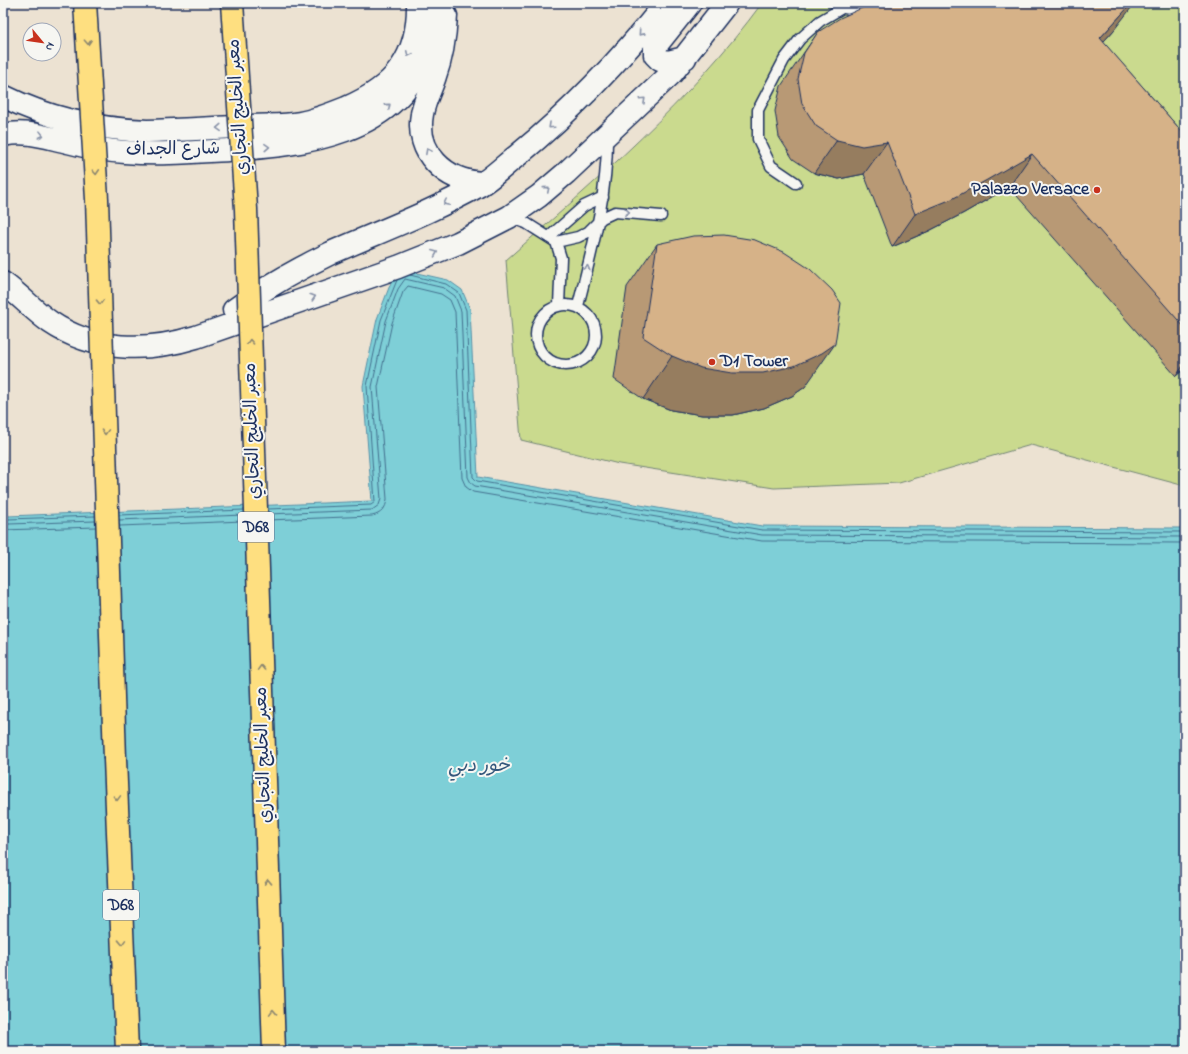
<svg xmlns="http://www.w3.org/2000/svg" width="1188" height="1054" font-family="'Indie Flower','Playpen Sans Arabic',sans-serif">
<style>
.green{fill:#cada8e;stroke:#728476}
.water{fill:#7ecfd7;stroke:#568fa7}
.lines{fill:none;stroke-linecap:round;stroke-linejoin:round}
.shore{stroke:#436f8e;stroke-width:1}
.lane-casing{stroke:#1b2f5e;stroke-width:13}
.secondary-casing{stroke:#1b2f5e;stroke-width:25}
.highway-casing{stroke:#1b2f5e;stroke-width:25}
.lane{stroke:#f6f6f2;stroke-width:10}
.secondary{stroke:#f6f6f2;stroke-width:22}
.highway{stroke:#fedf80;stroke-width:22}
.highway-bridge-casing{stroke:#1b2f5e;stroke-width:25;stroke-linecap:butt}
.highway-bridge{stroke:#fedf80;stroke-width:22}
.wall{fill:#b89975;stroke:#1b2f5e}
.shaded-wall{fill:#967d5f;stroke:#1b2f5e}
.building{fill:#d6b288;stroke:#1b2f5e}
.oneway{stroke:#8892a8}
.oneway2{stroke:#8c876f}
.poi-dot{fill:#c8321e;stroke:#f6f6f2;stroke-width:1.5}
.labels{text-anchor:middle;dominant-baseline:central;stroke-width:4;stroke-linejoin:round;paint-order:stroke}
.shield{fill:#f6f6f2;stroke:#5d6b8a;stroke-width:1}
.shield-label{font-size:17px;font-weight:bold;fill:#1b2f5e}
.street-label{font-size:18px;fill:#1b2f5e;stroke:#f6f6f2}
.poi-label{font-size:18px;font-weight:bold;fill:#1b2f5e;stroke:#f6f6f2;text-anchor:end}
.water-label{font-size:19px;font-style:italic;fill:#34577c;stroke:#f6f6f2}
</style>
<rect width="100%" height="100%" fill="#ece2d2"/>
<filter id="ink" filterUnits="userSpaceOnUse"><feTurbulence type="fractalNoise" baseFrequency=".025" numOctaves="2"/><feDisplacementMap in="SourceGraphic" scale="8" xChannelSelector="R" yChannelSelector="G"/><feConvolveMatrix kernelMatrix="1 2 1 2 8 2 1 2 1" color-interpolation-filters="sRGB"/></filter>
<g filter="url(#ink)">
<path class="green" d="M762,3H1185V486L1031,445L899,483L774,488L619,464L521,440L506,260C597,180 690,101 762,3Z"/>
<path class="water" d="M399,269L448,280L462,290L470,309L478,477L762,526L1185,528V1051H3V418L8,516L372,501L363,386L377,319L390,285Z"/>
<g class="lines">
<path class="shore" d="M410,275L446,284L459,293L466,310L473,477L477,481L762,530L1185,532
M3,501L4,516L8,519L95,516
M268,509L371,505L375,502L367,386L381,320L397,280
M268,514L372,510L379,505L381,499L372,387L386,321L398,289L405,279L444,288L455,296L461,311L468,477L471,483L475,486L762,535L1185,537
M119,515L244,510
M119,520L244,515
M268,520L372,516C381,514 386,509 387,499L378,387L392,323L403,292L408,286L441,294L450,300L455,312L462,478L466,487L473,492L762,541L1185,543
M3,523L9,524L95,521
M120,526L244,521
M3,530L96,527"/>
<defs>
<path id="lane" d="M837,3C845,11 853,10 861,3
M796,183L771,166L758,139V110L784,60L800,39L820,21L842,8
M509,217L526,223L556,242L561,258L559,305
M549,237L584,206L603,197
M556,242L578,237L588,232L602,218L615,212L661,216
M536 335a30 30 0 1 1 60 0a30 30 0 1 1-60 0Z
M578,306C592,250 608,193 607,135"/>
<path id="secondary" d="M446,16C445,36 442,57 435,76C431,89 424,101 422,114C415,153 445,181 482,183
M685,58L668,62L660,60L655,55V47L690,3
M3,96C49,119 96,129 147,131C182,130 217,128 251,126C267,125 284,126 300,123C316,120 331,114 346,108C395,87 419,57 418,3
M3,135C27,130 45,137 68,142C87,147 106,151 125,152C159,155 194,152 228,150C304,145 398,135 426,51C431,35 433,19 435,3
M3,283C20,295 33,310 50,322C94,352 147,352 196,337L398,267L458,243L509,217L539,196L566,173L672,73L727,3
M234,310C264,288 298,269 331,253C381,231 432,212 480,185C493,177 506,164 518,155C573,110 622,58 666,3"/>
<path id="highway" d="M115,759L127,1051"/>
</defs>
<use href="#lane" class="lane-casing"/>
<use href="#secondary" class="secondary-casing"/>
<use href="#highway" class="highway-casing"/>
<use href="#lane" class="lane"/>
<use href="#secondary" class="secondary"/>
<use href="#highway" class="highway"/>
<defs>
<path id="highway-bridge" d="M85,3L97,199L115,759
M232,3L246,209L274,1051"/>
</defs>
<use href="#highway-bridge" class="highway-bridge-casing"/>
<use href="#highway-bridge" class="highway-bridge"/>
</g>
<path class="wall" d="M1114,30L1103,42L1185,135V368L1176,376L1009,187L964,213L929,231L892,247L864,174L839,179L814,173L793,159L779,137L775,111L781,86L818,32Z
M657,244L805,387L792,396L764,408L733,415H702L671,410L643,399L614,379L627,287Z"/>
<path class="shaded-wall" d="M1132,3H1135L1114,30L1077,71L1100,38Z
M837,140L887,142L864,174L839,179L814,173Z
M1032,154L1009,187L964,213L929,231L892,247L915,214Z
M835,344L805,387L792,396L764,408L733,415H702L671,410L643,399L672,356Z
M1185,363V368L1176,376Z"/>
<path class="building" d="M873,3H1132L1100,38L1185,135V328L1032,154L987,180L952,199L915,214L887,142L862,146L837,140L816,126L802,104L798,79L804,53L818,32L840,18Z
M724,235L755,240L784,252L810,269L832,290L841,303L835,344L822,353L794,366L763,373H732L701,368L672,356L643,337L657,244L693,236Z"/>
<defs><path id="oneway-chevron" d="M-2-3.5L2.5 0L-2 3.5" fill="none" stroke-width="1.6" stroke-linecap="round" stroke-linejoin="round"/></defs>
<g class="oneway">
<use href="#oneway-chevron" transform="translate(641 33) rotate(132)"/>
<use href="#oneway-chevron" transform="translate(409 54) rotate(115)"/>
<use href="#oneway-chevron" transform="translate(643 100) rotate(-43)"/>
<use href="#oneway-chevron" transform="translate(388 106) rotate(-41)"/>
<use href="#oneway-chevron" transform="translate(551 126) rotate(137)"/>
<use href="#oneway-chevron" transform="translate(219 128) rotate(177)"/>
<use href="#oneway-chevron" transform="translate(41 135) rotate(14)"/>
<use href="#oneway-chevron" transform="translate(267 147) rotate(-3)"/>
<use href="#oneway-chevron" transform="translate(428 151) rotate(-118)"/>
<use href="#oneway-chevron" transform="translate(547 189) rotate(-40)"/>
<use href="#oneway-chevron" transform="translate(446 203) rotate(153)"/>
<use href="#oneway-chevron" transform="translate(627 212) rotate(4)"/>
<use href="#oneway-chevron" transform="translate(435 253) rotate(-22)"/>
<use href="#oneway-chevron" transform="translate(587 268) rotate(-77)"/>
<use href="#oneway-chevron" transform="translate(313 297) rotate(-17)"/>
</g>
<g class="oneway2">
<use href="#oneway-chevron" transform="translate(88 42) rotate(87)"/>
<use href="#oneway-chevron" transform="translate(96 172) rotate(87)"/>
<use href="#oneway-chevron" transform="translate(100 302) rotate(88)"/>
<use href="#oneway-chevron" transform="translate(250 342) rotate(-92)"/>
<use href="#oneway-chevron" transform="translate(105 432) rotate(88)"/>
<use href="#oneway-chevron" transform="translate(261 668) rotate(-92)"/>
<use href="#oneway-chevron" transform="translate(117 798) rotate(88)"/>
<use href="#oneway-chevron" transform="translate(268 882) rotate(-92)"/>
<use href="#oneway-chevron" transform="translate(122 942) rotate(88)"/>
<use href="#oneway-chevron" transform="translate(273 1012) rotate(-92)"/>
</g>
</g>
<g class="poi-dot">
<circle cx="1097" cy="190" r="4"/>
<circle cx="712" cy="362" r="4"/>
</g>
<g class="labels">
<g class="shield">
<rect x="238" y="512" width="36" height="30" rx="3"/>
<rect x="103" y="890" width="36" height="30" rx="3"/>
</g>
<g class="shield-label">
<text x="256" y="527">D68</text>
<text x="121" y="905">D68</text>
</g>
<g class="street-label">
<text transform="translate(239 107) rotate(-94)">معبر الخليج التجاري</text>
<text transform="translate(173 150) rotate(-1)">شارع الجداف</text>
<text transform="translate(253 431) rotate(-92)">معبر الخليج التجاري</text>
<text transform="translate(264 755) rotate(-92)">معبر الخليج التجاري</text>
</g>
<g class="poi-label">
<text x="1089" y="190">Palazzo Versace</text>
<text x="720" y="362" text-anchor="start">D1 Tower</text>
</g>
<g class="water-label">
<text x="479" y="766">خور دبي</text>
</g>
</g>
<rect width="1188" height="1054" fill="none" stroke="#f6f6f2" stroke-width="16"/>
<rect x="8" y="8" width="1172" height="1038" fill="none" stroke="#1b2f5e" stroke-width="1.5" filter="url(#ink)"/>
<g transform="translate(42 42) rotate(119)"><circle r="19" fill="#f6f6f2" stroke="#9ea6b7"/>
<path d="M0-3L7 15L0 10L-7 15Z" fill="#c8321e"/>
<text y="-6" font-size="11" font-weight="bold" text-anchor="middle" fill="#1b2f5e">N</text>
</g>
</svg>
